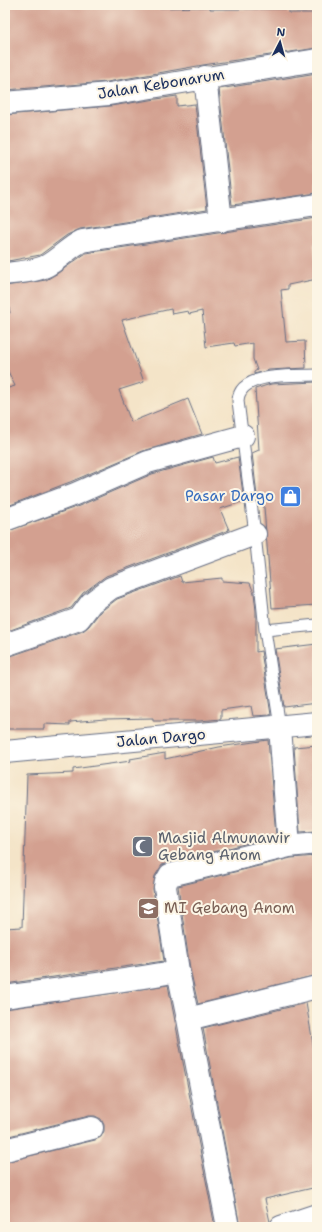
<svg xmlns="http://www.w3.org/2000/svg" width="322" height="1232" font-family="'Shantell Sans',sans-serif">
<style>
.building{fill:#d3a090}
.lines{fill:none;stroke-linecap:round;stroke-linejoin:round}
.service-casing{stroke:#676e83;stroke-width:13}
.minor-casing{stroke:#676e83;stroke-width:24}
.tertiary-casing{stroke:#676e83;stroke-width:24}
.service{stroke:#fff;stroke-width:11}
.minor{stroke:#fff;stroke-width:22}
.tertiary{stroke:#fff;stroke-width:22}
.labels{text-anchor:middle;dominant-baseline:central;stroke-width:4;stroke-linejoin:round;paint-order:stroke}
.street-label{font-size:15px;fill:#1b2f5e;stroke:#fcf5e5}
.shop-label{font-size:15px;fill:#366cbe;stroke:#fcf5e5;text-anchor:end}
.worship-label{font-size:15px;fill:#5b616d;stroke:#fcf5e5;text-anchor:start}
.education-label{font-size:15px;fill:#785e54;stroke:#fcf5e5;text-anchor:start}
</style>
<rect width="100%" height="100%" fill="#fcf5e5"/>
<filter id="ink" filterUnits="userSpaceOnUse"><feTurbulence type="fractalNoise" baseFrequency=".025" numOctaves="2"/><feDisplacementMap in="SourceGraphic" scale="8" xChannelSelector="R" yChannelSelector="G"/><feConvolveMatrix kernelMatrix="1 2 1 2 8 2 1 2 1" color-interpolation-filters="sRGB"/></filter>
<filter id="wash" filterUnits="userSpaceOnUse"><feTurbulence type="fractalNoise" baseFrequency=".012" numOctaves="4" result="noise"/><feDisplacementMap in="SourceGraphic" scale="16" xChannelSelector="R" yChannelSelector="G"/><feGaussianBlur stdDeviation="0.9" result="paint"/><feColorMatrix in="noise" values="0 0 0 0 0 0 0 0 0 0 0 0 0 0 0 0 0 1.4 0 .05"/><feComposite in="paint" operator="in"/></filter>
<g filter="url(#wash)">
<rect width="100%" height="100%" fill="#f4e4c8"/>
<g id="blocks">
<path class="building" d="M5,5H158V8L210,7V9H289V13H317V48L203,65L107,82L5,90Z
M317,73V193L232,205L219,89Z
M177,96V106L195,104L207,209L80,229L67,235L40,255L8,261L6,247H5V115L110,106Z
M317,218V244H314L317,279L288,285V289L281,290L286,342L305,341L306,368L269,370L254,374V372L257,370L253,359V343L235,346L234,343L206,347L202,311L189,314L188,311L172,314L171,309L122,320L144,382L119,390L131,422L188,399L202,434L143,451L70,482L5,507V389L15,386L5,365V314L10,313L5,286L46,280L58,273L86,253Z
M317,382V605L272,608L263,495L257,496L252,453L259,450L255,389L271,384Z
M213,457L215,463L238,457L244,501L220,509L229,530L106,576L83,593L71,608L5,632V532L79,506L152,474Z
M180,576L182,582L222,578V581L250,583L254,593L256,611V652L261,651L271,715L253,716L251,706L221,710V719L199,721H153V718L105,719L70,722V725L44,724V729H5V665H10L8,657L83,631L89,626L100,612L117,599Z
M317,644V703L284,707L275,649Z
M268,740L276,836L162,865L155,876L153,889L164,961L5,984V928L22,927L27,775L73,773V769L131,761L130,759L165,753V759L219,747Z
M317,745V831L300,832L294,747Z
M317,856V975L198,1004L190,969L178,886L291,858Z
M168,985L215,1227H5V1162L95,1140L101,1137L104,1131V1125L101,1119L95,1116H89L5,1137V1009Z
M306,1003L317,1067V1187L265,1199L270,1222L269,1227H240L203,1028Z"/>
</g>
</g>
<g filter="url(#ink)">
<use href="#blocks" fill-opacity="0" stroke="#676e83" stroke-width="1"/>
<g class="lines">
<defs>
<path id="service" d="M317,375C295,376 239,371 238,401L255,534L265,630L317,625
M265,630L280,727"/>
<path id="minor" d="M205,77L221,221
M5,103L109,94L317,60
M5,274C19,272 39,272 51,263C62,256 70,247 82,241L317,205
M5,520L75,494L148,462L243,436
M5,645L79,619L91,603L111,588L255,534
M289,846L317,843
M178,971L188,1019L317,987
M5,997C63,988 120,982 178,971L165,887L166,882L170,875L289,846L280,727
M188,1019L228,1227
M5,1150L92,1128"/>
<path id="tertiary" d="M5,752L317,723
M281,1227L317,1215"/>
</defs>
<use href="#service" class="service-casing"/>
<use href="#minor" class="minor-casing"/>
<use href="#tertiary" class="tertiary-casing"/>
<use href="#service" class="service"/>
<use href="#minor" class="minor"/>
<use href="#tertiary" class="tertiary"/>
</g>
</g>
<defs>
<symbol id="shop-square" viewBox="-11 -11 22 22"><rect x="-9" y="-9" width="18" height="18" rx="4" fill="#3f7fe0" stroke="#fcf5e5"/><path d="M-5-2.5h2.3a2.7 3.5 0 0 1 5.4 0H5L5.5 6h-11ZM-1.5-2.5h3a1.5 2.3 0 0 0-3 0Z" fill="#fff"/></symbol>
<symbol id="mosque-square" viewBox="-11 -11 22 22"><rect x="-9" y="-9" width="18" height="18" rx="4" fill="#6b7280" stroke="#fcf5e5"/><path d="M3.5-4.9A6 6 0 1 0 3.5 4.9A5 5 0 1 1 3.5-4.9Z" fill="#fff"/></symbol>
<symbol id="school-square" viewBox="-11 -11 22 22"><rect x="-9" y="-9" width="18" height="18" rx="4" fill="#8d6e63" stroke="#fcf5e5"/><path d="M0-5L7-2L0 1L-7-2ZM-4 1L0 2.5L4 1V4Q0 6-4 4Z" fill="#fff"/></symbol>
</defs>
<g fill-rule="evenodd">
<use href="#shop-square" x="278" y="484" width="25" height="25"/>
<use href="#mosque-square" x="130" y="834" width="25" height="25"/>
<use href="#school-square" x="136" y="896" width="25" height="25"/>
</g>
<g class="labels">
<g class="street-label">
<text transform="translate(161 84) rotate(-9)">Jalan Kebonarum</text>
<text transform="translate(161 738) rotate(-5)">Jalan Dargo</text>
</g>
<g class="shop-label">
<text x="274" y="496">Pasar Dargo</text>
</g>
<g class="worship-label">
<text x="158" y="838">Masjid Almunawir<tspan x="158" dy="17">Gebang Anom</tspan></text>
</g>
<g class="education-label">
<text x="164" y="908">MI Gebang Anom</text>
</g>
</g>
<rect width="322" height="1232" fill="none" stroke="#fcf5e5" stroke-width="20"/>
<g transform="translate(280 42) rotate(6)" stroke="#fcf5e5" stroke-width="3" paint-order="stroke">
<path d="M0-3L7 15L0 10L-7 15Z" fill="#1b2f5e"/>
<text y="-6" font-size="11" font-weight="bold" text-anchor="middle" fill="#1b2f5e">N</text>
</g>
</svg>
